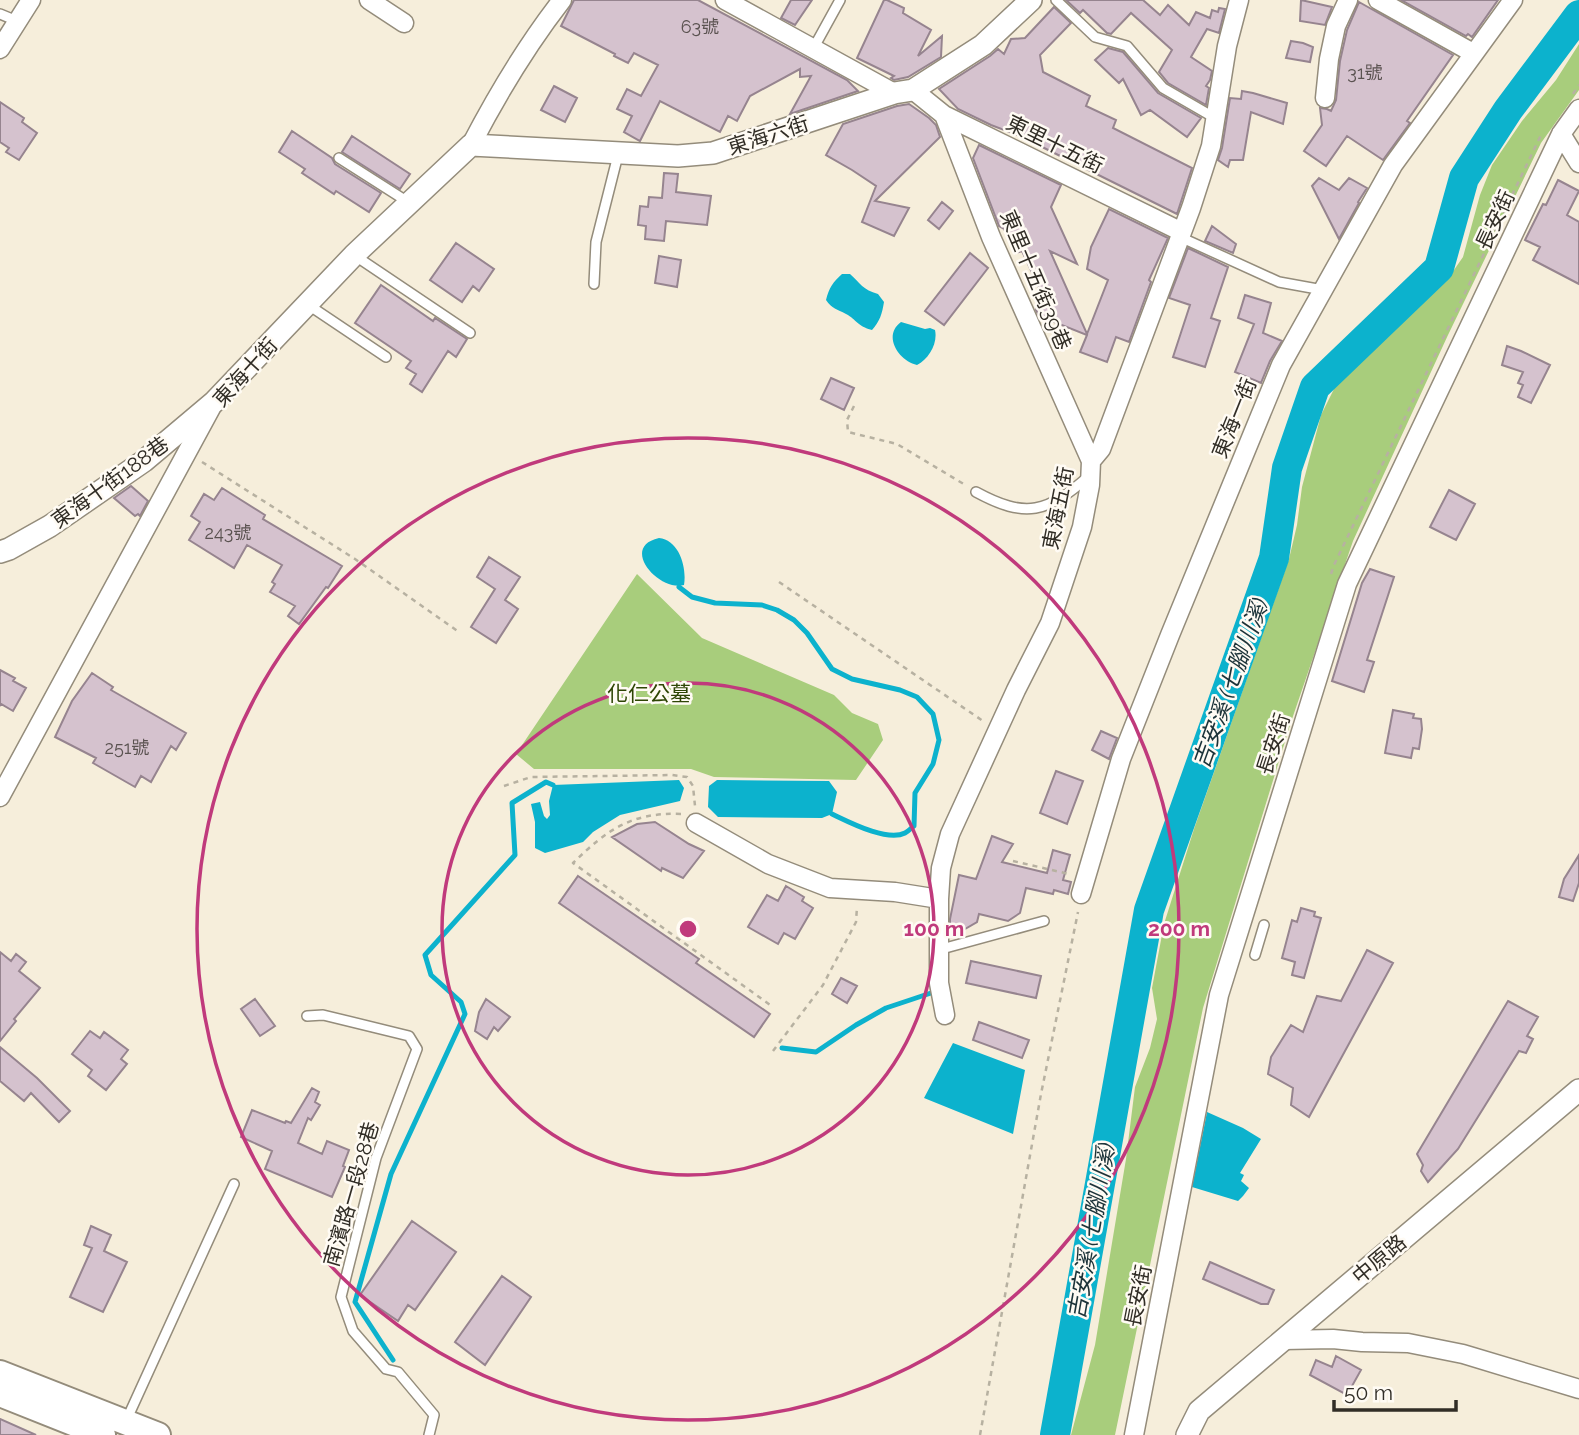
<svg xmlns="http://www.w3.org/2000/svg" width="1579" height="1435" font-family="Raleway,'Noto Sans TC',sans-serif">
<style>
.green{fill:#a8cd7c}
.water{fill:#0cb2cd}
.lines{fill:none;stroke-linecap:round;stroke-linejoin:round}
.stream{stroke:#0cb2cd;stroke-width:5}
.river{stroke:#0cb2cd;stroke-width:30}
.building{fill:#d5c2ce;stroke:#96848f;stroke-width:2}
.service-casing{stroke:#948c7b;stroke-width:12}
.minor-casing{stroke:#948c7b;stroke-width:21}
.tertiary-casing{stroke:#948c7b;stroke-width:24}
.secondary-casing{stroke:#948c7b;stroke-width:28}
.path{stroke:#b7b1a1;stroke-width:2.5;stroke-dasharray:5 5;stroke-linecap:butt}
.service{stroke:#fff;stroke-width:9}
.minor{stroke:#fff;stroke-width:18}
.tertiary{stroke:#fff;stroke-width:21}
.secondary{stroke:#fff;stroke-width:24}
.ring{fill:none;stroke:#c03a7c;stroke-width:3.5}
.labels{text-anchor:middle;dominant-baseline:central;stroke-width:5;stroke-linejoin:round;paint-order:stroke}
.number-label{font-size:18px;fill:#5a5250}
.street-label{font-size:21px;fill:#312d26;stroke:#fffbf4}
.park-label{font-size:21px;fill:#2e4504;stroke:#fffbf4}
.water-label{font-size:23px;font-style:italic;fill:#1c3339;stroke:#fffbf4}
.centre{fill:#c03a7c;stroke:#fffbf4;stroke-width:3.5}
.ring-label{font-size:21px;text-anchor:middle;font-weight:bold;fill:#c03a7c;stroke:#fffbf4;stroke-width:5;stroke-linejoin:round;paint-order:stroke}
</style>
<rect width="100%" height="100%" fill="#f6eedb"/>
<path class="green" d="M1579,44V90L1541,143L1448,335L1353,541L1291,722L1203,1008L1115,1435H1071L1095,1345L1126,1159L1135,1087L1150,1048L1157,1019L1152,988L1164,924L1194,829L1289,559L1297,525L1302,487L1321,415L1335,387L1447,280L1463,257L1480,195L1492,165L1522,121L1556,80Z
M637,574L702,638L834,695L852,713L878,724L883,740L856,780L714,777L691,769H534L516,754Z"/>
<path class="water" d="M842,274H850C860,283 863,290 878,294L884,302C882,314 880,321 872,330C857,326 857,320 846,314C837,309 832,309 826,300C829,288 833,282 842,274Z
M901,322L925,329L930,328L935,330C938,343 929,359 917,365C899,361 882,336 901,322Z
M659,538C679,540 687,567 684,585C659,592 619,547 659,538Z
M679,780L684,788L680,801L620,815L593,832L583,842L545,853L535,848V822L531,804L540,802L544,816L547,819L550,815L549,801L553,785Z
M717,780L829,781L837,792L832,814L822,818L718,817L708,807L709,786Z
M953,1043L1025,1070L1013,1134L924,1098Z
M1207,1112L1243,1128L1261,1139L1240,1173L1244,1175L1241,1181L1249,1188L1243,1196L1238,1201L1192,1187Z"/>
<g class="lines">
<path class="stream" d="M679,587L692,597L715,603L762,605L777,610L794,620L807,633L832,669L852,679L900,690L917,697L933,714L939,740L933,764L915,793L914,826C911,828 909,831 905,833C887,842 849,822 832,814
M782,1048L816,1052L856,1025L886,1008L931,993
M393,1360L355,1302L391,1174L465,1014L461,1002L431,975L425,955L515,855L512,803L546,782L553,785"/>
<path class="river" d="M1055,1435L1149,910L1274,558L1287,468L1315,387L1439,268L1464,178L1508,110L1579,15"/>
</g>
<path class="building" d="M574,0H698L847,80L858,91L790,114L811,76L800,77V69L750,96L737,121L728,116L720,132L660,101L640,141L624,132L632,116L617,109L627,89L641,96L658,65L634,53L628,63L614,56L615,54L561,26Z
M791,0H812L795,25L781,18Z
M884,0H887L904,8L903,13L931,30L918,56L942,36L941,57L908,77L894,80L891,78L894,76L857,58Z
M1066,0H1143L1160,15L1168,5L1189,25L1196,12L1210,18L1212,10L1218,12L1219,8L1225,9L1219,33L1207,29L1191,57L1212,71L1210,80L1206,86L1209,88L1206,105L1168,83L1159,72L1172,50L1131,13L1111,34L1107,33L1083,10L1080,13Z
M1301,0L1332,7L1325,25L1300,21Z
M1401,0H1498L1472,37L1468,34L1466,36Z
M1359,2L1453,55L1407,121L1410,123L1383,160L1347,136L1326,166L1304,151L1322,125L1320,108L1327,109L1331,111L1336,100L1340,61L1347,30Z
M1054,7L1071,23L1040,55L1043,72L1090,96L1086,106L1116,120L1113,128L1192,168L1177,214L1020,136L991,125L958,109L939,89L990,56L998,49L1004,54L1011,39L1025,38Z
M1291,41L1303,43L1313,47L1310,62L1286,58Z
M1108,48L1123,52L1158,93L1201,118L1187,137L1150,110L1141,115L1123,79L1119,83L1095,60Z
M554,86L577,98L565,122L541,110Z
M1242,91L1253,93L1287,103L1283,124L1251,112L1243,160H1230L1228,167L1218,160L1222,148L1230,98L1241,99Z
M0,102L24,118L22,122L37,133L19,160L6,152L9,148L0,142Z
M909,104L929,118L936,125L940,137L875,201L909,208L894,236L862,222L876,186L852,170L826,155L843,124L897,106Z
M292,131L332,158L335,164L381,193L369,212L336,191L334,194L302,173L305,169L279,152Z
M352,136L410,174L400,189L342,152Z
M979,145L1061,185L1051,207L1077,264L1050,251L1087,334L1108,280L1087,269L1091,247L1109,209L1168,238L1149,280L1151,282L1129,342L1116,337L1107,362L1080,352L1087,335L1039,316L1036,310L1040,290L1022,251L1016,253L1004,229L999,226L973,158Z
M664,173L678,174L676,192L711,196L707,225L666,221L664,241L645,239L646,226L638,225L640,206L648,207L649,197L662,198Z
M1319,178L1339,190L1349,178L1367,188L1358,202L1359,203L1339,239L1312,186Z
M1558,180L1579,191L1567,215L1579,222V284L1533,260L1540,247L1525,240L1543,204L1546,205Z
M942,202L953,211L939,229L928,220Z
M1212,226L1236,244L1233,253L1205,241Z
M456,243L494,269L479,291L473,286L462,302L430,280Z
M1188,248L1228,267L1211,318L1220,321L1205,367L1173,357L1190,305L1169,298Z
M970,253L988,268L944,325L925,311Z
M659,256L681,260L677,287L655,283Z
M381,285L433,321L435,318L467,339L456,357L448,351L422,392L410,384L416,374L406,368L411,361L355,323Z
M1245,295L1271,303L1263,333L1282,341L1270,361L1261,383L1235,372L1254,324L1238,318Z
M1507,346L1521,351L1550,365L1531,403L1518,397L1523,385L1518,383L1523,372L1502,365Z
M831,378L854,388L844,410L821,399Z
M131,486L148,501L140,516L138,514L135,516L114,498Z
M222,488L265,515L263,519L342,566L328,588L326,587L299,624L288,616L295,606L270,592L275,584L272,582L282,565L247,545L234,568L189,540L200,522L191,516L204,494L214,500Z
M1449,490L1475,504L1456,540L1430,527Z
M489,557L520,577L505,600L518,609L496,643L471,627L495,589L477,577Z
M1370,569L1394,577L1367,660L1374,662L1364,692L1332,681L1362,583Z
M0,670L15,678L13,681L26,688L13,711L1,704L0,706Z
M92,673L113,687L111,690L186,733L176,750L171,746L151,782L141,776L135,787L93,763L96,758L55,737L72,701Z
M1393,710L1414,714L1413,718L1421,719L1422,729L1419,749L1413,748L1411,758L1385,753Z
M1101,731L1117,738L1109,759L1092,750Z
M1056,771L1083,781L1067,824L1040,813Z
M655,822L689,844L704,851L683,878L662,868L661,871L612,837L637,824Z
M992,836L1013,844L1002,862L1047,873L1053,850L1070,855L1063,880L1071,882L1068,894L1054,890L1053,894L1026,888L1020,913L1008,921L979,914L977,922L965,929L950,927V919L959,875L976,879Z
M1579,855V883L1573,901L1559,897L1564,879Z
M578,876L699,959L696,963L770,1014L754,1037L559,903Z
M786,886L804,897L802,901L813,908L795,939L784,933L778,944L748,927L767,895L778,901Z
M1301,908L1315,912L1314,916L1321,918L1304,978L1292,975L1295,962L1282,958L1292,920L1297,922Z
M1367,950L1393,963L1309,1117L1291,1105L1293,1088L1268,1074L1271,1057L1291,1025L1303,1032L1317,996L1341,1001Z
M0,952L11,961L16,954L26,962L19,971L40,988L14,1019L16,1021L0,1041Z
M971,961L1041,976L1036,998L966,983Z
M841,978L857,986L847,1003L832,994Z
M255,999L275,1026L260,1036L241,1009Z
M486,999L510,1017L498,1031L494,1027L487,1039L475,1031L479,1012Z
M1508,1001L1538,1017L1527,1036L1533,1039L1526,1053L1519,1051L1458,1149L1428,1182L1421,1171L1423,1165L1417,1154Z
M979,1022L1029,1040L1022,1058L973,1040Z
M90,1031L100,1038L104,1032L128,1050L121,1059L127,1064L106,1090L88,1076L92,1070L72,1054Z
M0,1047L37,1078L70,1111L59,1122L31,1093L24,1101L0,1081Z
M312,1088L319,1092L315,1102L320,1105L311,1120L308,1118L298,1143L322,1154L327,1141L349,1150L343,1166L345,1167L332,1197L265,1169L272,1151L241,1137L252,1110L285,1123L286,1121L291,1123Z
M412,1221L456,1252L415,1310L408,1305L398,1321L360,1295Z
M91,1226L111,1235L104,1251L127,1262L103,1312L70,1297L92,1248L84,1245Z
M1210,1262L1274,1290L1268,1304H1261L1203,1279Z
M502,1276L531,1297L485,1365L455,1342Z
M1336,1356L1361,1370L1347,1395L1310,1375L1316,1360L1332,1367Z
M0,1419L36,1435H0Z"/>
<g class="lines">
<defs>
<path id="service" d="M1056,0L1095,37L1127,46L1163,88L1215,118
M0,14L17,21
M813,49L840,0
M339,158L408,202
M1180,237L1279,282L1323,290
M354,255L470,333
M594,284L596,242L618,155
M307,304L386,357
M976,492C1026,519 1047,513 1089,476
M938,950L1044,921
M1255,955L1264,925
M307,1016L323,1015L409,1036L417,1049L376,1158L341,1297L353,1331L386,1369L398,1372L434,1415L429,1435
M126,1421L234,1184"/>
<path id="minor" d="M369,0L404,23
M725,0L894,93
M1378,0L1473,53
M0,49L31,0
M913,90L944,115L1182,232
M1325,98L1329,59L1336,26L1348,0
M944,115L991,237L1091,461
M1561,134L1579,163
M471,145C497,95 527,45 562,0
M0,797L211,408
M696,823L768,864L830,888L895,892L939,899
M1081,894L1121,759L1170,635L1281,365L1393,165L1513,0
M945,1015L939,983V899L941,868L950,834L1016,690L1050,623L1082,527L1090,485L1091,461L1101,449L1191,208L1211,146L1227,46L1239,0
M1283,1340L1333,1339L1362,1342L1408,1343L1463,1354L1579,1389
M1134,1435L1219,995L1347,584L1561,134L1579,109"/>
<path id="tertiary" d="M0,552L9,549L50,526L144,461L214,402L354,255L471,145L678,156L713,153L894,93L913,90L983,45L1031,0
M1187,1435L1199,1411L1579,1090"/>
<path id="secondary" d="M0,1373L158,1435
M0,1394L103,1435"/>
</defs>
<use href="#service" class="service-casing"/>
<use href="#minor" class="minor-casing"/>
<use href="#tertiary" class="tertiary-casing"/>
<use href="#secondary" class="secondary-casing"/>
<path class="path" d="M1573,94L1579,85
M854,406L847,420L848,432L897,444L967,486
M202,462L355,559L459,632
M1331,574L1334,565L1541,135
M779,582L983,721
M504,786L531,777L672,775L687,777L693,786L695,806
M681,814C631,812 607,830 573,863L773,1007
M1013,861L1069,874
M773,1051L823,985L856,922L857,907
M980,1435L1041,1094L1078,912"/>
<use href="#service" class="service"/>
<use href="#minor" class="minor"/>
<use href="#tertiary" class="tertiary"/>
<use href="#secondary" class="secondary"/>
</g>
<g class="ring">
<circle cx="688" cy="929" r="246"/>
<circle cx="688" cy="929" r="491"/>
</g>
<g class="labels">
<g class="number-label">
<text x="700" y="26">63號</text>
<text x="1365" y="72">31號</text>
<text x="228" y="532">243號</text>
<text x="127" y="747">251號</text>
</g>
<g class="street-label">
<text transform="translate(768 135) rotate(-18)">東海六街</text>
<text transform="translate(1055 144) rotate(26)">東里十五街</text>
<text transform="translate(1495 220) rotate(-65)">長安街</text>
<text transform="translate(1036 280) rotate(67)">東里十五街39巷</text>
<text transform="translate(245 372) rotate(-48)">東海十街</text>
<text transform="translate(1234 418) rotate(-68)">東海一街</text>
<text transform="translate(110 482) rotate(-36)">東海十街188巷</text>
<text transform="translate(1058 508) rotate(-79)">東海五街</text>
<text transform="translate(1273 744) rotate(-72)">長安街</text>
<text transform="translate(351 1194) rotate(-74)">南濱路一段28巷</text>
<text transform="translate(1379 1259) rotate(-40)">中原路</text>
<text transform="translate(1138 1296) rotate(-79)">長安街</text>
</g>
<g class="park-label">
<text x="649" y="693">化仁公墓</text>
</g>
<g class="water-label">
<text transform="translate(1230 683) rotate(-70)">吉安溪 (七腳川溪)</text>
<text transform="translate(1091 1231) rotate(-80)">吉安溪 (七腳川溪)</text>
</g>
</g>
<circle cx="688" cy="929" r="10" class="centre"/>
<g class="ring-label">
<text x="934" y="936">100 m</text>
<text x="1179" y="936">200 m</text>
</g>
<path d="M1334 1400v10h122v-10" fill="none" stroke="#312d26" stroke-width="3.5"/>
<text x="1344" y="1400" font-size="21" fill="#312d26" stroke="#fffbf4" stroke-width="5" paint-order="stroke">50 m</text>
</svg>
